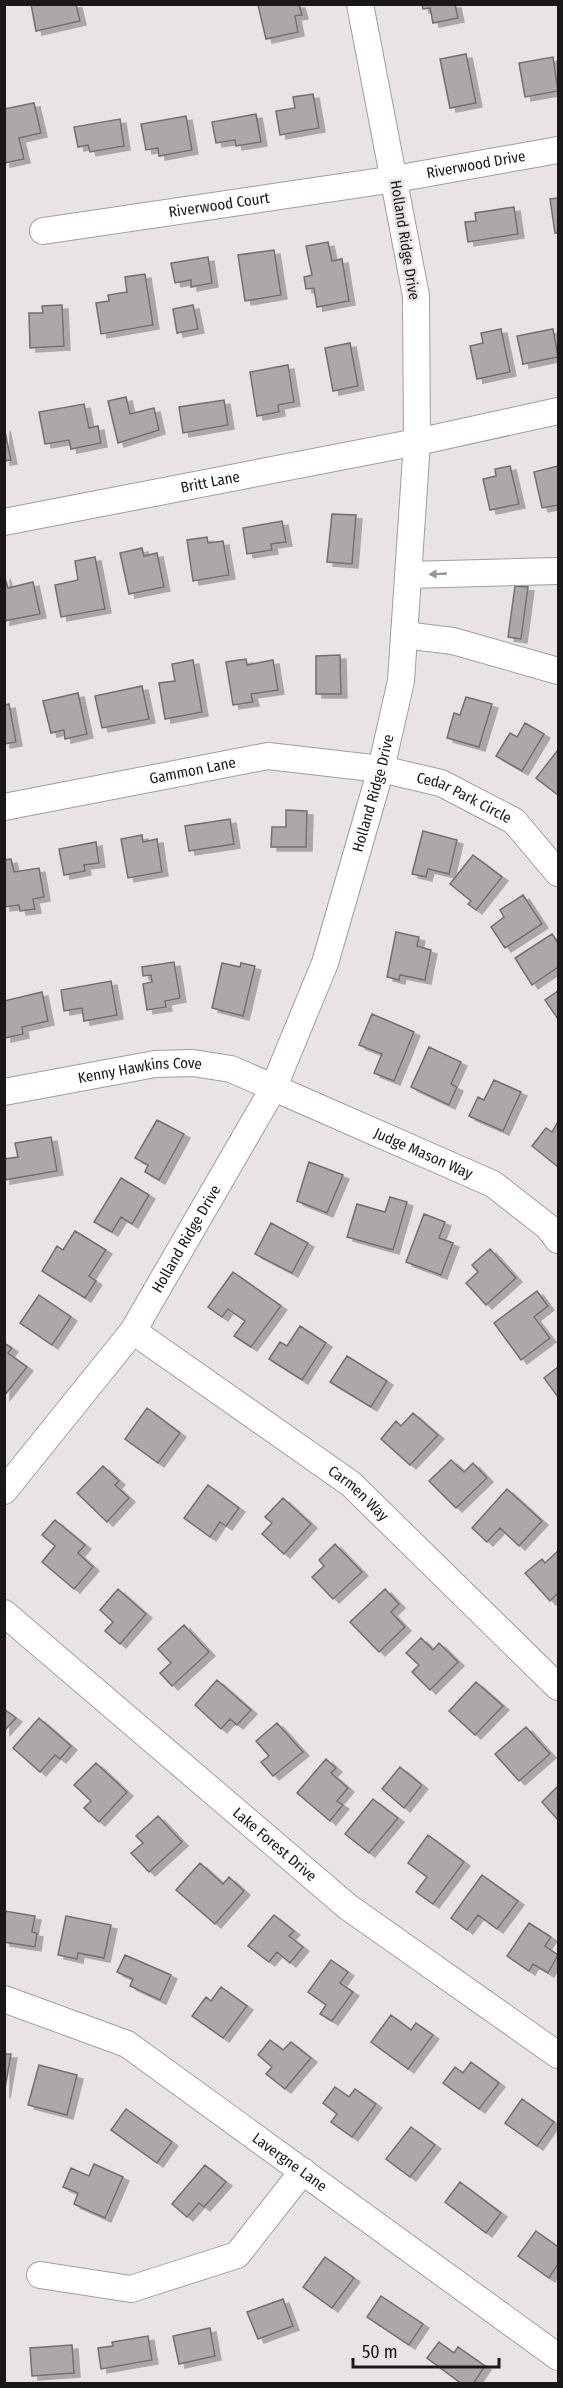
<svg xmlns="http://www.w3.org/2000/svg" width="563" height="2388" font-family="'Fira Sans Condensed',sans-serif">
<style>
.building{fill:#aea7a8;stroke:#746e6f;stroke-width:1.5;filter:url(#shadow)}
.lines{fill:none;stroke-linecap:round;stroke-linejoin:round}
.minor-casing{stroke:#a29c9d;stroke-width:28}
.minor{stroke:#fff;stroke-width:26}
.oneway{fill:#989797}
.labels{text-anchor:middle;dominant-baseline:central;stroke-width:5;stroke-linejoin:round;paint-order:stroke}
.street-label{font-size:15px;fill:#1a1718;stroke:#eae3e4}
</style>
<defs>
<filter id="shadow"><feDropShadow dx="6" dy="4" stdDeviation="0" flood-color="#0004"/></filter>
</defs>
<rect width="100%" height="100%" fill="#eae3e4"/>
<path class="building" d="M31,4H76L80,21L36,31Z
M299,4L302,15L295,16L298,32L266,39L258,5Z
M422,4H455L458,18L433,23L430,8L423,9Z
M466,54L476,103L450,108L440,59Z
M553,57L558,91L525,97L519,63Z
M313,94L319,128L280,135L276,111L295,108L293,97Z
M34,103L41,133L19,138L24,159L4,163V109Z
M256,114L261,142L236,146L235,140L216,143L212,122Z
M186,116L192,150L159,156L158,148L146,150L141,124Z
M120,119L124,146L90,152L88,145L78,147L74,127Z
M558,198V233H555L550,199Z
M514,207L518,234L468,242L465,222L476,221L475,213Z
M328,242L332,261L342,259L349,301L317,307L314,288L306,289L304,277L312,275L306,246Z
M274,250L281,295L245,301L238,255Z
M208,257L212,283L191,287V280L175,283L171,263Z
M145,274L153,325L101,334L96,303L109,301L108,295L127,292L125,277Z
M62,305L64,346L30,348L29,313H43L42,306Z
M193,305L198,329L177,333L173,309Z
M501,329L510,372L477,379L470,346L483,343L481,333Z
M553,329L558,357L523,364L517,336Z
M350,343L358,386L333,391L325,348Z
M288,365L294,402L278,405L279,412L257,416L250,372Z
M126,397L130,414L154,408L159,430L118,443L108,401Z
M224,400L228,425L183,433L179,407Z
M84,404L89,428L98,426L101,443L71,449L69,440L45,444L39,412Z
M4,427L11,460L4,461Z
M510,466L519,504L490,510L483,479L496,476L495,469Z
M558,466V505L542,508L534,472Z
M332,514L356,515L352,564L327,562Z
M282,521L286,542L271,544L272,550L247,554L243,528Z
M207,537L208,543L223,541L229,575L193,581L187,540Z
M142,548L144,556L157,553L164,587L129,594L120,553Z
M95,557L105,609L61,617L55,585L78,580L75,561Z
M4,575L8,588L33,582L40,614L4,621Z
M515,586L528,587L521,639L508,637Z
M340,655L341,694H316V656Z
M246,659L247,665L273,660L278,690L251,694L253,702L233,705L226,662Z
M193,660L202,712L165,719L159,683L175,681L172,664Z
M142,686L149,719L102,728L95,696Z
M78,693L87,734L65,739L64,730L51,733L43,701Z
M466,697L492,704L479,747L447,738L454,713L460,715Z
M9,704L16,742L4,744V705Z
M525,723L544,734L522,771L496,756L510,733L517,737Z
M558,750V795L536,778Z
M286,810L307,811L306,847H271L272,827H286Z
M230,819L234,844L189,851L185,826Z
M423,831L457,840L449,874L428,869L426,877L412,874Z
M142,835L143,842L157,839L162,872L128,878L121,839Z
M96,842L99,863L84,865L85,871L64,875L59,849Z
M473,855L502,877L476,910L468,904L471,901L450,884Z
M11,859L14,872L39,868L44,897L33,899L35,909L20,911L19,905L4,907V860Z
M523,895L542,924L505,948L491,927L504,917L500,910Z
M396,932L419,937L417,946L431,950L425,980L400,975L399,980L387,977Z
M552,934L558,943V967L532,985L515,958Z
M174,962L180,998L165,1001L166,1007L147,1010L143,984L152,982L151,975L143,976L142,967Z
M222,963L240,967L241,963L255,966L243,1016L212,1008Z
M111,981L117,1015L84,1021L82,1008L64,1011L61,990Z
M558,991V1019L545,1000Z
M42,992L48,1021L22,1027L23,1034L5,1038L4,1001Z
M372,1014L414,1032L394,1081L374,1073L382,1054L359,1045Z
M429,1047L461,1062L451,1084L457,1087L449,1105L411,1087Z
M494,1080L521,1092L503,1131L469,1116L478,1097L484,1100Z
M157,1120L184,1134L159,1180L145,1172L148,1165L135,1158Z
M558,1122V1167L532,1146L546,1128L552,1132Z
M51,1137L57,1171L4,1180V1159L18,1157L15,1143Z
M309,1162L343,1175L327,1213L297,1201Z
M121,1178L149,1195L132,1224L121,1217L112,1232L94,1222Z
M390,1197L407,1202L393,1250L347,1237L357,1204L385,1212Z
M424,1214L445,1222L439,1238L453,1243L441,1275L406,1262Z
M271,1223L308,1243L292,1273L255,1254Z
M75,1231L106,1250L89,1276L96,1281L85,1298L42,1271L57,1246L63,1250Z
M490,1249L516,1278L486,1305L466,1283L478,1272L472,1265Z
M233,1272L281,1306L251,1347L234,1336L245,1321L228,1309L222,1317L208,1307Z
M537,1291L548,1306L534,1317L550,1338L521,1360L494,1323Z
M39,1295L71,1317L52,1345L20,1323Z
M300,1326L326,1343L302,1380L269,1359L280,1342L287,1346Z
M4,1343L12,1348L8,1353L27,1367L4,1396Z
M347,1356L387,1381L371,1407L330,1382Z
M558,1367V1397L544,1378Z
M147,1408L180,1433L158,1463L125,1439Z
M413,1413L438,1435L410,1465L381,1439L396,1421L401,1426Z
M451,1460L464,1472L473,1463L487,1478L456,1508L429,1481Z
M103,1466L119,1481L115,1485L129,1498L107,1522L77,1493Z
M208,1485L239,1508L226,1526L220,1522L210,1537L184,1518Z
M507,1489L542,1521L519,1546L500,1528L487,1542L472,1528Z
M283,1498L311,1524L284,1554L262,1534L272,1523L265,1517Z
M55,1520L85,1545L78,1553L93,1567L74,1589L42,1562L55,1546L42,1535Z
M335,1544L362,1572L333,1599L312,1577L324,1566L319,1560Z
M558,1551V1593L550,1601L525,1573L542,1559L545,1563Z
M118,1589L146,1614L120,1644L105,1631L113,1622L100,1610Z
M385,1589L399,1604L391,1612L405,1627L379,1652L350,1622Z
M184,1625L209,1652L172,1686L160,1673L171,1663L158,1649Z
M421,1638L433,1650L439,1643L458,1662L430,1690L412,1672L419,1665L406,1653Z
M217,1680L251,1710L237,1725L230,1719L221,1729L195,1705Z
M476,1682L503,1706L475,1735L449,1711Z
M4,1709L16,1718L4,1731Z
M39,1718L71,1746L60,1759L55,1755L40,1772L13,1748Z
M277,1723L303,1752L273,1776L261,1762L269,1756L256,1741Z
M526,1727L550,1754L519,1781L495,1754Z
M326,1759L336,1768L331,1773L348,1788L337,1801L343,1805L330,1821L297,1793Z
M96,1763L127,1792L99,1822L84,1808L91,1801L74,1785Z
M400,1767L422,1785L404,1808L382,1789Z
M558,1786V1820L542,1802Z
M373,1799L398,1818L369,1853L345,1834Z
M158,1816L182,1842L149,1872L131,1853L143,1843L136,1836Z
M428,1835L464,1862L433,1904L416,1892L427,1877L408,1863Z
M200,1863L223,1884L229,1877L244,1891L215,1924L176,1890Z
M482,1875L518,1901L497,1929L478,1915L467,1930L451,1918Z
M4,1911L35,1916L32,1932L37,1933L35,1947L4,1942Z
M274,1915L294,1931L289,1936L303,1947L290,1963L277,1952L269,1962L248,1946Z
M66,1916L111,1925L104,1958L78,1953L77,1959L58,1955Z
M529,1923L551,1937L545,1946L558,1955L548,1973L533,1964L529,1971L507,1956Z
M125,1955L171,1975L160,2000L130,1986L133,1979L117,1972Z
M331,1960L348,1972L340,1983L353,1992L332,2021L320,2014L326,2005L308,1992Z
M221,1987L247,2006L223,2038L192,2016L206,1997L211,2001Z
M391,2015L411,2030L416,2023L433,2035L408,2069L371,2042Z
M270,2040L283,2050L291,2042L311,2058L285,2089L266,2074L272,2067L258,2055Z
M4,2054H11L4,2094Z
M471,2062L499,2083L479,2109L443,2083L455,2067L463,2073Z
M39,2065L77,2075L67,2115L28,2105Z
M335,2087L349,2097L355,2089L376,2104L352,2137L331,2122L337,2114L323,2103Z
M522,2099L554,2122L537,2146L505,2123Z
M126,2109L172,2142L157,2163L111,2130Z
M411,2127L435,2145L410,2177L386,2159Z
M94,2164L123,2177L105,2218L74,2204L78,2193L63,2187L71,2168L89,2176Z
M205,2165L226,2182L204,2207L199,2203L187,2217L172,2204Z
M460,2182L501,2213L486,2233L445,2202Z
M536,2231L558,2247V2264L549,2278L518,2256Z
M325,2257L354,2278L332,2308L303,2287Z
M381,2296L423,2324L409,2345L367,2317Z
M283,2299L293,2326L258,2339L247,2312Z
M210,2328L215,2356L179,2364L173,2336Z
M148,2336L152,2360L101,2369L98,2348L113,2346L112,2342Z
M439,2342L454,2353L458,2347L485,2366L473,2384H462L427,2358Z
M72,2345L74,2373L32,2376L30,2348Z"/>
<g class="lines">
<defs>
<g id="minor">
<path id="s1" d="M43,231L395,179L558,150"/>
<path id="s2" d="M4,522L417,442L558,411"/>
<path d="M408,575L558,571"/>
<path d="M404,635L453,641L558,671"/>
<path id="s3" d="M4,807L268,756L381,769L441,783L514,821L558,873"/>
<path id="s4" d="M4,1092L155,1064L193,1063L231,1069L493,1184L548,1227L558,1240"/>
<path id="s5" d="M133,1331L351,1484L558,1687"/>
<path id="s6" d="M4,1491L133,1331L273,1089L325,963L381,769L401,681L417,442L416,296L360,4"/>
<path id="s7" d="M4,1613L348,1907L558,2055"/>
<path id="s8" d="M4,1999L127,2044L558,2357"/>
<path d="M40,2275L131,2289L237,2255L303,2171"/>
</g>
</defs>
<use href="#minor" class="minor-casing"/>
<use href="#minor" class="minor"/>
</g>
<defs><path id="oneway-solid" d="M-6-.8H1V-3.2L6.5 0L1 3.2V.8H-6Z" transform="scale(1.5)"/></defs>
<use class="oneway" href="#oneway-solid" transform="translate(438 574) rotate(177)"/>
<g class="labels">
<g class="street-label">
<text stroke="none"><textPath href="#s1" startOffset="438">Riverwood Drive</textPath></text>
<text stroke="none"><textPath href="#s1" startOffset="178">Riverwood Court</textPath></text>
<text transform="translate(405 240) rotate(81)">Holland Ridge Drive</text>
<text stroke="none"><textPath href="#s2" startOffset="210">Britt Lane</textPath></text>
<text stroke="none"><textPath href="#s3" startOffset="192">Gammon Lane</textPath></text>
<text stroke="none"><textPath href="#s6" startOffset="798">Holland Ridge Drive</textPath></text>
<text stroke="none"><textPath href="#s3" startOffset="471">Cedar Park Circle</textPath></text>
<text stroke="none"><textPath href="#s4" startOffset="138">Kenny Hawkins Cove</textPath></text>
<text stroke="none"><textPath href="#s4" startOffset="440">Judge Mason Way</textPath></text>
<text stroke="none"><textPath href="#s6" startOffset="312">Holland Ridge Drive</textPath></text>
<text stroke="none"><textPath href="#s5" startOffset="278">Carmen Way</textPath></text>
<text stroke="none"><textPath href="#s7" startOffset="356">Lake Forest Drive</textPath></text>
<text stroke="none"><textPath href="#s8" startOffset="332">Lavergne Lane</textPath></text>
</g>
</g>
<rect width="563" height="2388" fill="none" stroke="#1a1718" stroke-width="12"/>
<path d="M353 2358v9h146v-9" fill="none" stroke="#1a1718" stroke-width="3"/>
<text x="362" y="2358" font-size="18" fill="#1a1718" stroke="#eae3e4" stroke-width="4.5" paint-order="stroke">50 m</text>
</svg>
